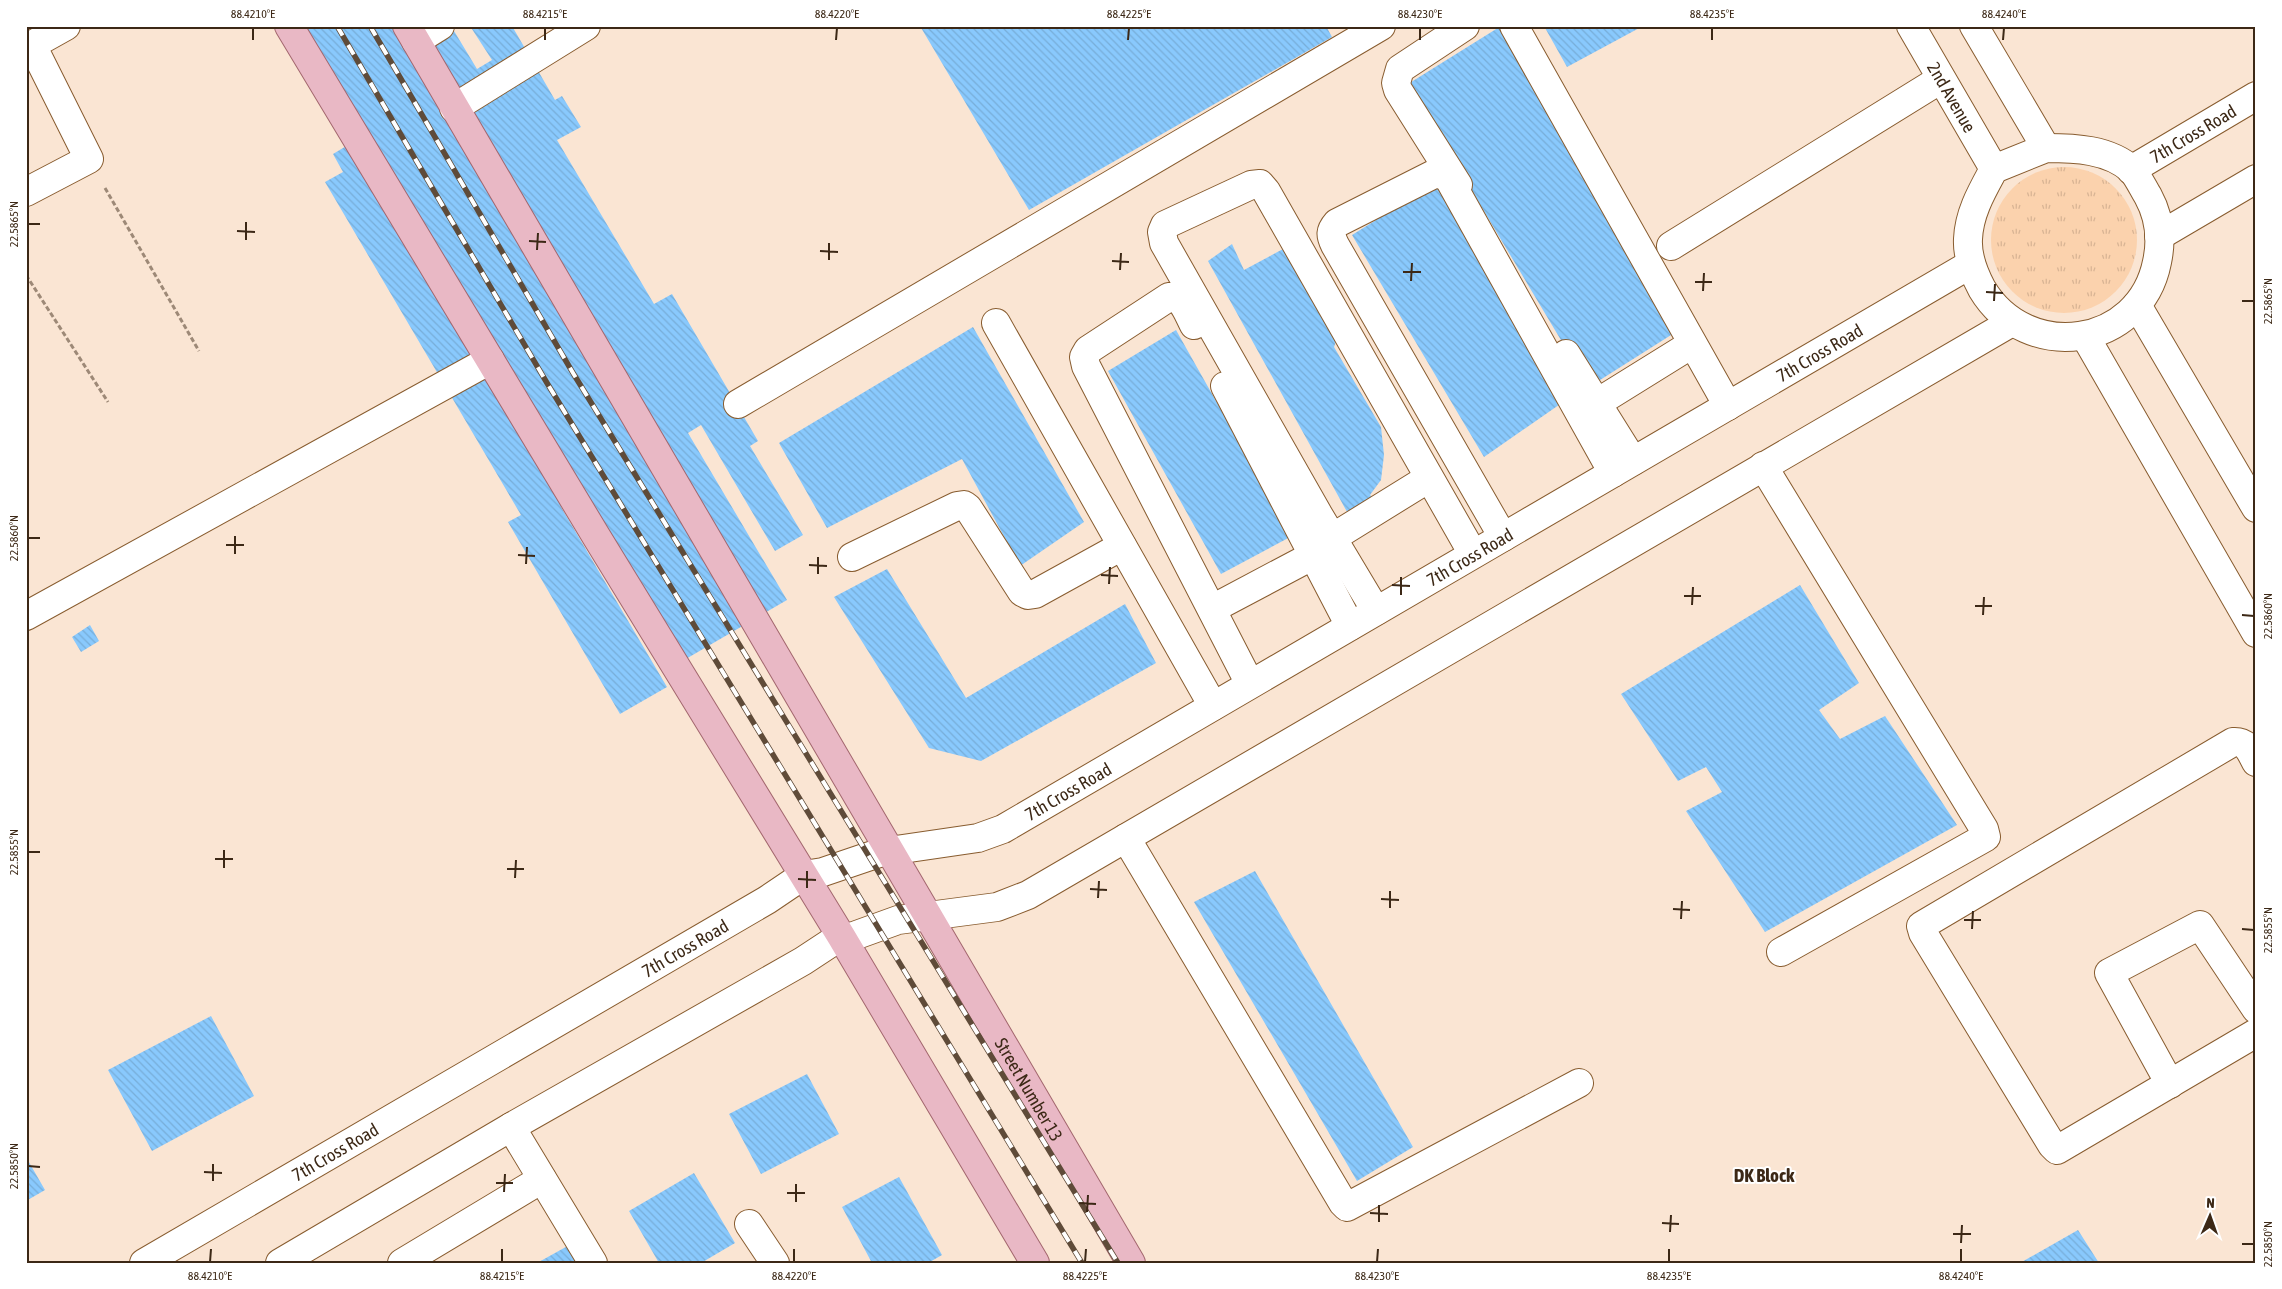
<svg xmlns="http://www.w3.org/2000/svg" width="2282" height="1289" font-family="'Asap Condensed',sans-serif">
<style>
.grass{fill:url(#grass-tufts)}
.building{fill:url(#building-back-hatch)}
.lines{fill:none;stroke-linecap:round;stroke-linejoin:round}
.minor-casing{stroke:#885c2f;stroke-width:30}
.major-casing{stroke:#a3676e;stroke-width:30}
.path{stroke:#9d8977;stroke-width:3;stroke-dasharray:5 2.5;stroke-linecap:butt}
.minor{stroke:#fff;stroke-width:28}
.major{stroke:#e9b8c5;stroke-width:28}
.rail-casing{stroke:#5f4b39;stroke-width:5.5}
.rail{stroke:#fff;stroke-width:4;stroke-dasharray:11;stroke-linecap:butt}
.ticks{fill:none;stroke:#3c2816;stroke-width:2}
.labels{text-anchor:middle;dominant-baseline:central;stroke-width:4;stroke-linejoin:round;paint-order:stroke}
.street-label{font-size:18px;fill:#3c2816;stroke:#fff}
.neighbourhood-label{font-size:19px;font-weight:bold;fill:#3c2816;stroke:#fff}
.neatline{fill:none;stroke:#3c2816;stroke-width:2}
.ticks-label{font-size:12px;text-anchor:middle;fill:#3c2816}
</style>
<defs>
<pattern id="grass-tufts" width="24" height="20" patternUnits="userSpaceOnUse" patternTransform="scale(1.25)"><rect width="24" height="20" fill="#fbd2ad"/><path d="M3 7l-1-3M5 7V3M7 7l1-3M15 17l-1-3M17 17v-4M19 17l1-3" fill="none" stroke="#d8b494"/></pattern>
<pattern id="building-back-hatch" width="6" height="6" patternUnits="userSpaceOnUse" patternTransform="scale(1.25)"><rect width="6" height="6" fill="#89c9fd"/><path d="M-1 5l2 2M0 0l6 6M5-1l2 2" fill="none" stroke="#77add8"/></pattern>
</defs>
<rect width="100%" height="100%" fill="#fae5d3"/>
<path class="grass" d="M1991 240a73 73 0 1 1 146 0a73 73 0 1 1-146 0Z"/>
<path class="building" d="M305,26H451L477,69L492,60L470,26H512L555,100L562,96L581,127L557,140L654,304L672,294L758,441L750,446L803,535L775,551L701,425L688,433L787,600L679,663L581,496L561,507L667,687L620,714L508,522L521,515L325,182L343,172L333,154L368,133Z
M920,26H1326L1332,37L1029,210Z
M1501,26L1679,330L1589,387L1408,84Z
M1544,26H1643L1567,67Z
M1442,179L1566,400L1484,457L1352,235Z
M1232,244L1244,270L1283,249L1301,279L1340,329L1334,347L1381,427L1384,455L1381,480L1370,495L1380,506L1351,519L1208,261Z
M973,327L1084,522L1020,566L962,459L827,528L779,443Z
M1176,330L1292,536L1221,574L1108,371Z
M887,569L966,698L1125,604L1156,663L981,761L929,748L834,597Z
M1800,585L1859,683L1819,710L1840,739L1885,716L1957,825L1765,932L1686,811L1722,792L1706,767L1678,781L1621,694Z
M90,625L99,641L81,652L72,637Z
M1255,871L1413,1147L1357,1181L1194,902Z
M211,1016L254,1096L152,1151L108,1070Z
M807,1074L839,1134L761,1174L729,1114Z
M26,1157L45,1190L26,1201Z
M694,1173L735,1243L701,1263H659L629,1211Z
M899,1177L942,1255L928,1263H872L842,1207Z
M2078,1230L2099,1263H2020Z
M573,1243L583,1263H537Z"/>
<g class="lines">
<defs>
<g id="minor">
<path d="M1514,26L1728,406"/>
<path id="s1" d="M1911,26L1994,169"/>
<path d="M1974,26L2046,148"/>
<path d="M416,41L440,26"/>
<path d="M454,108L586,26"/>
<path d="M2046,148C2074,148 2109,149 2132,170C2138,177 2143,188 2148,196C2159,216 2162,239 2157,262C2140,348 2027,364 1982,289C1974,274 1967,257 1968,239C1969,213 1982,191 1994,169Z"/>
<path id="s2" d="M2131,170L2256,96"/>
<path d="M1458,185L1398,90L1396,83L1400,69L1465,26"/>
<path d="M26,192L89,159L32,45L66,26"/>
<path d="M2159,236L2256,179"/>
<path d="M1671,246L1941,79"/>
<path d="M2137,305L2256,508"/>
<path d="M996,323L1213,706"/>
<path d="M1194,325C1188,314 1183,296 1169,297L1088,350L1084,357L1086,366L1250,684"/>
<path d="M2085,336L2256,633"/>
<path d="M1566,354L1633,461"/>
<path d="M1225,386L1350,626"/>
<path d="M1597,403L1692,344"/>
<path d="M738,404L1381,26"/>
<path d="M1763,466L1984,829L1986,837L1781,952"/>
<path d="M1503,537L1335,245C1330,235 1330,231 1337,223L1438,172L1449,179L1613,473"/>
<path d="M1332,538L1429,478"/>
<path d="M852,557L957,506L964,505L968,508L1022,592L1028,595L1035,594L1122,546"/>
<path d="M1212,609L1312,556"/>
<path d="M1376,611L1318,514L1164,243L1162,232L1165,225L1251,185L1260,184L1266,191L1473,554"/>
<path d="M26,616L490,360"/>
<path d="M2256,762C2250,751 2247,741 2233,742L1921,926L1923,933L2052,1145L2057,1150L2256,1033"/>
<path d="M1126,838L1343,1203L1347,1207L1579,1083"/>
<path d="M2170,1084L2109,973L2200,925L2256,1009"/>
<path d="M511,1127L593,1263"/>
<path d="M749,1224L775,1263"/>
<path id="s3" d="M144,1263L767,900L804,875L823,872L882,852L978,838L1003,829L1971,264"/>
<path d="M280,1263L511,1127L803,961L841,936L851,937L898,920L997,907L1028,895L2012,322"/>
<path d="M402,1263L542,1179"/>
</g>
<g id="major">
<path d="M289,26L596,536L841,936L1035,1263"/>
<path id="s4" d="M407,26L1131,1263"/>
</g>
</defs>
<use href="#minor" class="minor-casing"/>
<use href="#major" class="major-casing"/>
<path class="path" d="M105,188L199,351
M26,275L108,402"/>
<use href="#minor" class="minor"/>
<use href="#major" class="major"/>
<defs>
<path id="rail" d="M337,26L547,383L1082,1263
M370,26L573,373L1118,1263"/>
</defs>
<use href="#rail" class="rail-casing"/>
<use href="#rail" class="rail"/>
</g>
<path class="ticks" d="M253,40V28M545,40V28M836,40L837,28M1128,40L1129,28M1420,40V28M1712,40V28M2003,40L2004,28M28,224H40M237,231L255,232M246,240V222M529,241L546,242M537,250L538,233M820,251L838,252M829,260V243M1112,261L1129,262M1120,270L1121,253M1403,272H1421M1411,281L1412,263M1695,282H1712M1703,291L1704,273M1986,292L2003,293M1994,301L1995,284M2242,301H2254M28,538H40M226,545H244M235,554V536M518,555L535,556M526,564L527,547M809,565L827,566M818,574V557M1101,575L1118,576M1109,584L1110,567M1392,585L1410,586M1401,595V577M1684,596H1701M1692,605L1693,587M1975,606H1992M1983,615L1984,597M2242,615L2254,616M28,852H40M215,859H233M224,868V850M507,869H524M515,878L516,860M798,879L816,880M807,888V871M1090,889L1107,890M1098,898L1099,881M1381,899L1399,900M1390,908V891M1673,909L1690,910M1681,919L1682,901M1964,920H1981M1972,929L1973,911M2242,929L2254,930M28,1166L40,1167M204,1172L222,1173M213,1181V1164M496,1183H513M504,1192L505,1174M787,1193H805M796,1202V1184M1079,1203L1096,1204M1087,1212L1088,1195M1370,1213L1388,1214M1379,1222V1205M1662,1223L1679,1224M1670,1232L1671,1215M1953,1234H1971M1961,1243L1962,1225M2242,1244H2254M210,1262L211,1249M502,1262V1249M794,1262V1249M1085,1262L1086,1249M1377,1262L1378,1249M1669,1262V1249M1961,1262V1249"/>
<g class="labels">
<g class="street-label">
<text stroke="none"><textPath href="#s1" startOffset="82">2nd Avenue</textPath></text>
<text stroke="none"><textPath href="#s2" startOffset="72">7th Cross Road</textPath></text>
<text stroke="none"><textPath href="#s3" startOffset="1916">7th Cross Road</textPath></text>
<text stroke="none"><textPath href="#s3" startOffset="1511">7th Cross Road</textPath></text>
<text stroke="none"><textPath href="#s3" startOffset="1046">7th Cross Road</textPath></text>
<text stroke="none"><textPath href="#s3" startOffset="626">7th Cross Road</textPath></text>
<text stroke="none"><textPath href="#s4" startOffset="1232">Street Number 13</textPath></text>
<text stroke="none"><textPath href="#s3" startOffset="221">7th Cross Road</textPath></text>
</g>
<g class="neighbourhood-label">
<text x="1764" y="1175">DK Block</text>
</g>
</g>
<rect width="2282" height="1289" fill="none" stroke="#ffffff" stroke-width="55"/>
<g transform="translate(2210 1216) rotate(2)" stroke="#ffffff" stroke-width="4" paint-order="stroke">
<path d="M0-4L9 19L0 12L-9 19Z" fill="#3c2816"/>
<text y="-8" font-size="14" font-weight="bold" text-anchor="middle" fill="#3c2816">N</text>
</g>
<rect x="28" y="28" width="2226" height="1234" class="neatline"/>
<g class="ticks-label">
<text x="253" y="18">88.4210°E</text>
<text x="545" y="18">88.4215°E</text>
<text x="837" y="18">88.4220°E</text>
<text x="1129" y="18">88.4225°E</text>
<text x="1420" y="18">88.4230°E</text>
<text x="1712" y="18">88.4235°E</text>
<text x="2004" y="18">88.4240°E</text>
<text transform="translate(14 224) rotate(-90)" y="4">22.5865°N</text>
<text transform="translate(2268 301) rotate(-90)" y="4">22.5865°N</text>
<text transform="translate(14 538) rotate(-90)" y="4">22.5860°N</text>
<text transform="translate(2268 616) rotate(-90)" y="4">22.5860°N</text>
<text transform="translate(14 852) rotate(-90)" y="4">22.5855°N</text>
<text transform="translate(2268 930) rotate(-90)" y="4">22.5855°N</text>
<text transform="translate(14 1166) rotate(-90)" y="4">22.5850°N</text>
<text transform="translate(2268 1244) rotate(-90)" y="4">22.5850°N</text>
<text x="210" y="1280">88.4210°E</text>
<text x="502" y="1280">88.4215°E</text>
<text x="794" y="1280">88.4220°E</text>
<text x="1085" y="1280">88.4225°E</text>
<text x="1377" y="1280">88.4230°E</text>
<text x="1669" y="1280">88.4235°E</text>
<text x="1961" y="1280">88.4240°E</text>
</g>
</svg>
